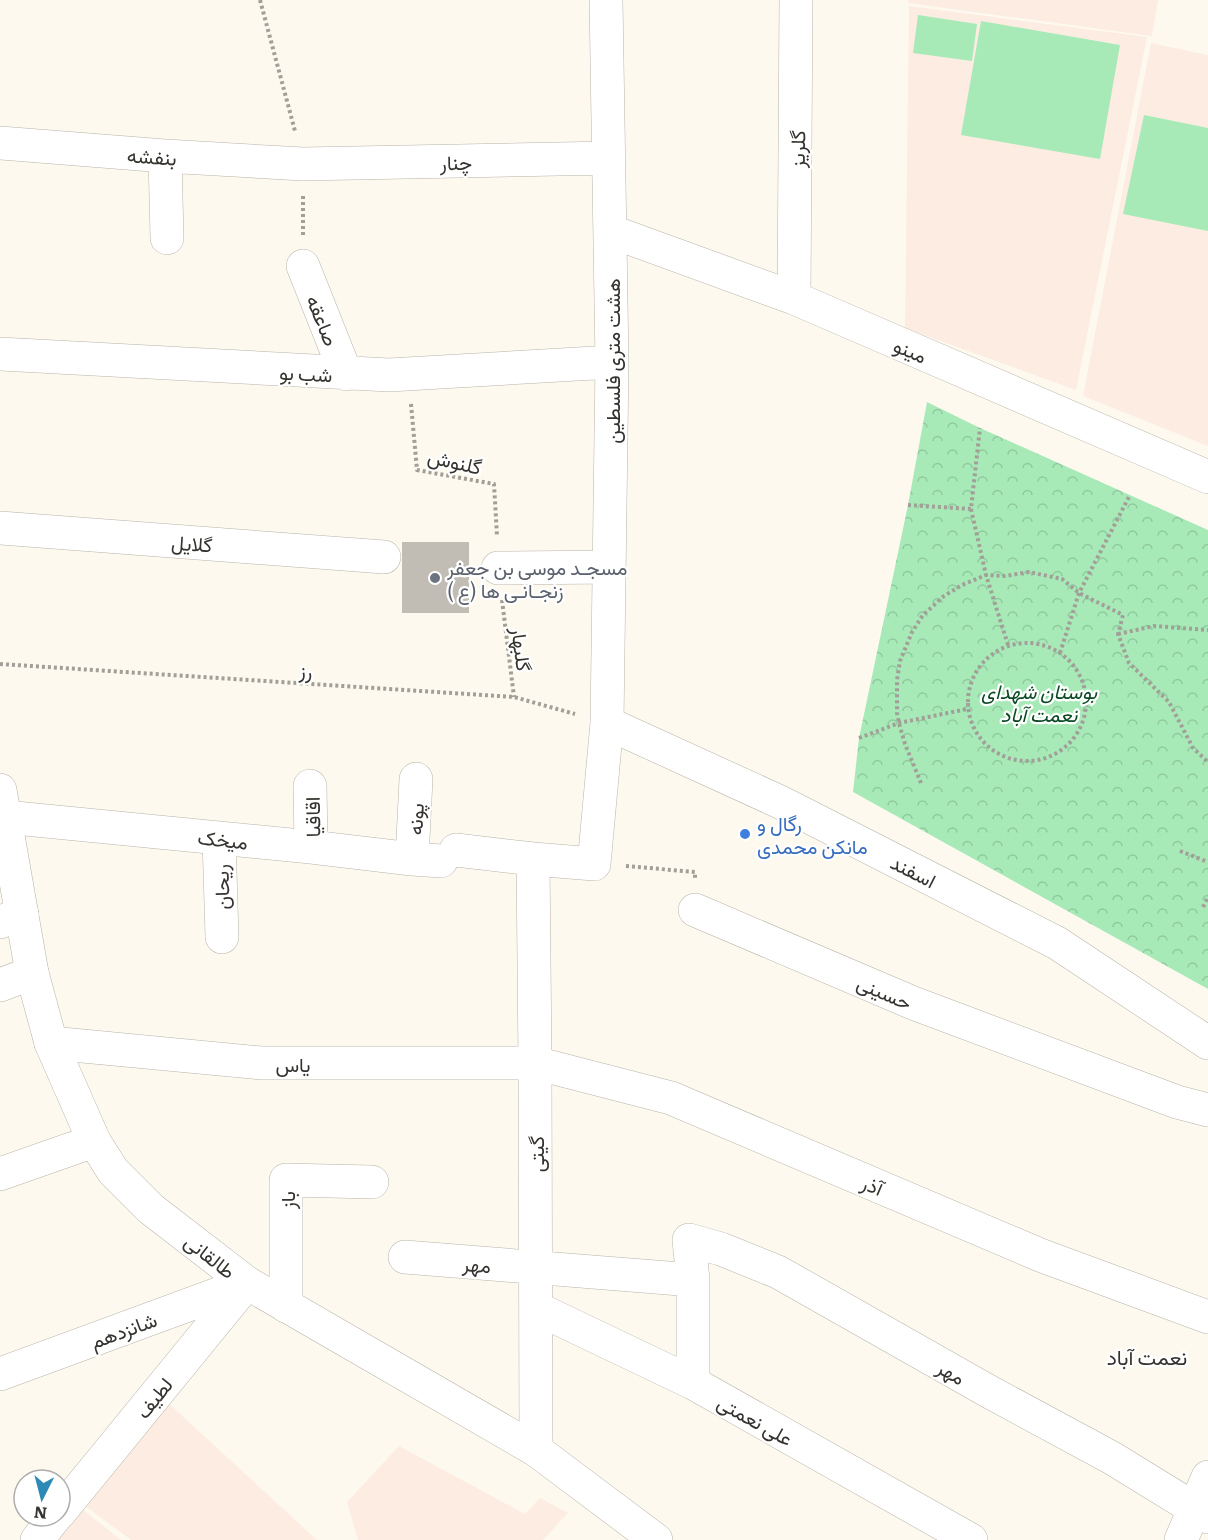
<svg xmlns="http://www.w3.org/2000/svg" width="1208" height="1540" font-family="Literata,Vazirmatn,serif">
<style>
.education{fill:#fdece1}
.grass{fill:#a7eab8}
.park{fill:url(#park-crowns)}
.building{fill:#c2bdb4}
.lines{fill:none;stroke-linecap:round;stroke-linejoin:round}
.minor-casing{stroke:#b8b4aa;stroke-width:34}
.tertiary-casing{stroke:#b8b4aa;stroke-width:34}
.path{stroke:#a29f98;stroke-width:4;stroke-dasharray:3 3;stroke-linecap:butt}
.minor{stroke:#fff;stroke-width:33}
.tertiary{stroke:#fff;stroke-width:33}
.worship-dot{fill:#6b7280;stroke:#fff;stroke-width:2}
.shop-dot{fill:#3f7fe0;stroke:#fff;stroke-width:2}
.labels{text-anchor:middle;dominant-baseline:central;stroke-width:4.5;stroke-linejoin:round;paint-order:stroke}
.street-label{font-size:20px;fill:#35332f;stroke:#fff}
.worship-label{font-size:20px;fill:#5b616d;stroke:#fff;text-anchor:start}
.park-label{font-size:20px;font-style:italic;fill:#0a4924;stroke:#fff}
.shop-label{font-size:20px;fill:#366cbe;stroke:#fff;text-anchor:start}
.neighbourhood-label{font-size:21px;fill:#35332f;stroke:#fff}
</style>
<defs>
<pattern id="park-crowns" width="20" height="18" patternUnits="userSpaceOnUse" patternTransform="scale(1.5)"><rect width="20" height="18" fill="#a7eab8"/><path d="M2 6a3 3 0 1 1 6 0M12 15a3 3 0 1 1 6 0" fill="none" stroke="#90c99e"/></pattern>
</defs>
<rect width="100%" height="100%" fill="#fef9ef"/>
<path class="education" d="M908,0H1158L1152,36L908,3Z
M909,6L1147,37L1076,390L905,328Z
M1151,43L1208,55V446L1083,396Z
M166,1401L317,1540H131L84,1505Z
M399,1446L525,1514L540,1498L568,1513L543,1540H358L347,1502Z
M82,1509L121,1540H56Z"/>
<path class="grass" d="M918,15L977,24L972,61L913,53Z
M981,21L1120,45L1100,159L961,135Z
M1144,115L1208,128V231L1123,214Z"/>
<path class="park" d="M927,402L980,428L1208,530V989L853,792L859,738L908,505Z"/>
<path class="building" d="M402,542H469V613H402Z"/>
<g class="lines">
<defs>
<path id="minor" d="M0,143L165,156L303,164L609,158
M165,156L167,238
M610,231L794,298L1208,477
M303,266L346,374
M794,298L796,0
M0,354L389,375L612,362
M0,528L384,557
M498,568L609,567
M607,723L780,802L1057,943L1208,1043
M310,786L311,847
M5,817L311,847L412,859L441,861
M219,838L222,937
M456,850L533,859L594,864L607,723L612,362L606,0
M412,859L416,779
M533,859L535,1063L536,1450
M695,910L913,1003L1177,1102L1208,1110
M0,922L22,914
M0,985L32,973
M51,1043L261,1063H535L671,1098L1040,1255L1208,1317
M0,1174L94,1141
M405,1257L693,1280
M286,1306V1180L372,1182
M536,1308L693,1383L971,1540
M0,1374L245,1284
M693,1383V1280L689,1240L721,1249L778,1272L988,1391L1112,1458L1208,1517
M60,1512L247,1283
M37,1540L56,1516
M1181,1540L1208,1477"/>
<path id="tertiary" d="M0,790L32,973L51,1043L94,1141L113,1171L151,1209L247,1283L536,1450L656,1540"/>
</defs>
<use href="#minor" class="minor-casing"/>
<use href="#tertiary" class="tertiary-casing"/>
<path class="path" d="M260,0L295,131
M303,235V195
M411,404L417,470L494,484L497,536
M908,505L971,509L980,428
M971,509L986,575L1008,645
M502,600L514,697
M1118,634L1154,626L1208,630
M968 702a59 59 0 1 1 118 0a59 59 0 1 1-118 0Z
M1060,653L1079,593L1130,495
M0,664L514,697L575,714
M859,738L899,723L967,709
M921,783L905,744L899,723L897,713V680L900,661L912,632L923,615L944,596L962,585L986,575L1005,576L1029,572L1062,579L1079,593L1123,615L1118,634L1129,663L1169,702L1193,748L1208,762
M1180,851L1208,862
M626,866L695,872V879
M1203,907L1208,897"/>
<use href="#minor" class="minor"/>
<use href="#tertiary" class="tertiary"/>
</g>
<circle class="worship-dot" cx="435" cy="578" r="6"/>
<circle class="shop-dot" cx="745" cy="834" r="6"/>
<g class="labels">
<g class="street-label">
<text transform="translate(796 149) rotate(-89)">گلریز</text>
<text transform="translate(152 155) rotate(4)">بنفشه</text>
<text transform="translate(456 161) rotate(-1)">چنار</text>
<text transform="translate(324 320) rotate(68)">صاعقه</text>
<text transform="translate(911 349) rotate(23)">مینو</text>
<text transform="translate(611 361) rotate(-90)">هشت متری فلسطین</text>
<text transform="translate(306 372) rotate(3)">شب بو</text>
<text transform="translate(455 460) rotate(13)">گلنوش</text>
<text transform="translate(192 542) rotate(4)">گلایل</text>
<text transform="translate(523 649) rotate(83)">گلبهار</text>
<text transform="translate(306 669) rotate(4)">رز</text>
<text transform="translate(311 817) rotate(-91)">اقاقیا</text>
<text transform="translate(414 819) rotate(-87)">پونه</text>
<text transform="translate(223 838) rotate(6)">میخک</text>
<text transform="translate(914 870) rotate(27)">اسفند</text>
<text transform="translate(220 887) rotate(-92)">ریحان</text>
<text transform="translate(885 991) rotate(23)">حسینی</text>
<text x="293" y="1063">یاس</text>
<text transform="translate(535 1154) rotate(-90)">گیتی</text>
<text transform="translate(873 1184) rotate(23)">آذر</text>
<text transform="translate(286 1200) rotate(-90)">باز</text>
<text transform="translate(211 1255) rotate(38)">طالقانی</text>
<text transform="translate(477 1263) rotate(5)">مهر</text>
<text transform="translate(123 1329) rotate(-20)">شانزدهم</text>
<text transform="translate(952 1371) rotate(30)">مهر</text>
<text transform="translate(153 1397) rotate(-51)">لطیف</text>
<text transform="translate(756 1419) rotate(29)">علی نعمتی</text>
</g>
<g class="worship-label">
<text x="447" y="566">مسجـد موسی بن جعفر<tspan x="447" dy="23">( ع) زنجـانـی ها</tspan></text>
</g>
<g class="park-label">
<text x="1039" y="690">بوستان شهدای<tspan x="1039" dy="23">نعمت آباد</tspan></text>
</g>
<g class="shop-label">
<text x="757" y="822">رگال و<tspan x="757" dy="23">مانکن محمدی</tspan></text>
</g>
<g class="neighbourhood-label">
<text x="1147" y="1355">نعمت آباد</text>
</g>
</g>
<g transform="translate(42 1498) rotate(186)"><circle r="28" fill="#ffffff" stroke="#aeadac" stroke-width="1.5"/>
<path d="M0-4.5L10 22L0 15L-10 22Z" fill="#2d89b6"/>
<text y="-9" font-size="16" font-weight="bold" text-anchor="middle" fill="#35332f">N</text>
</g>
</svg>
